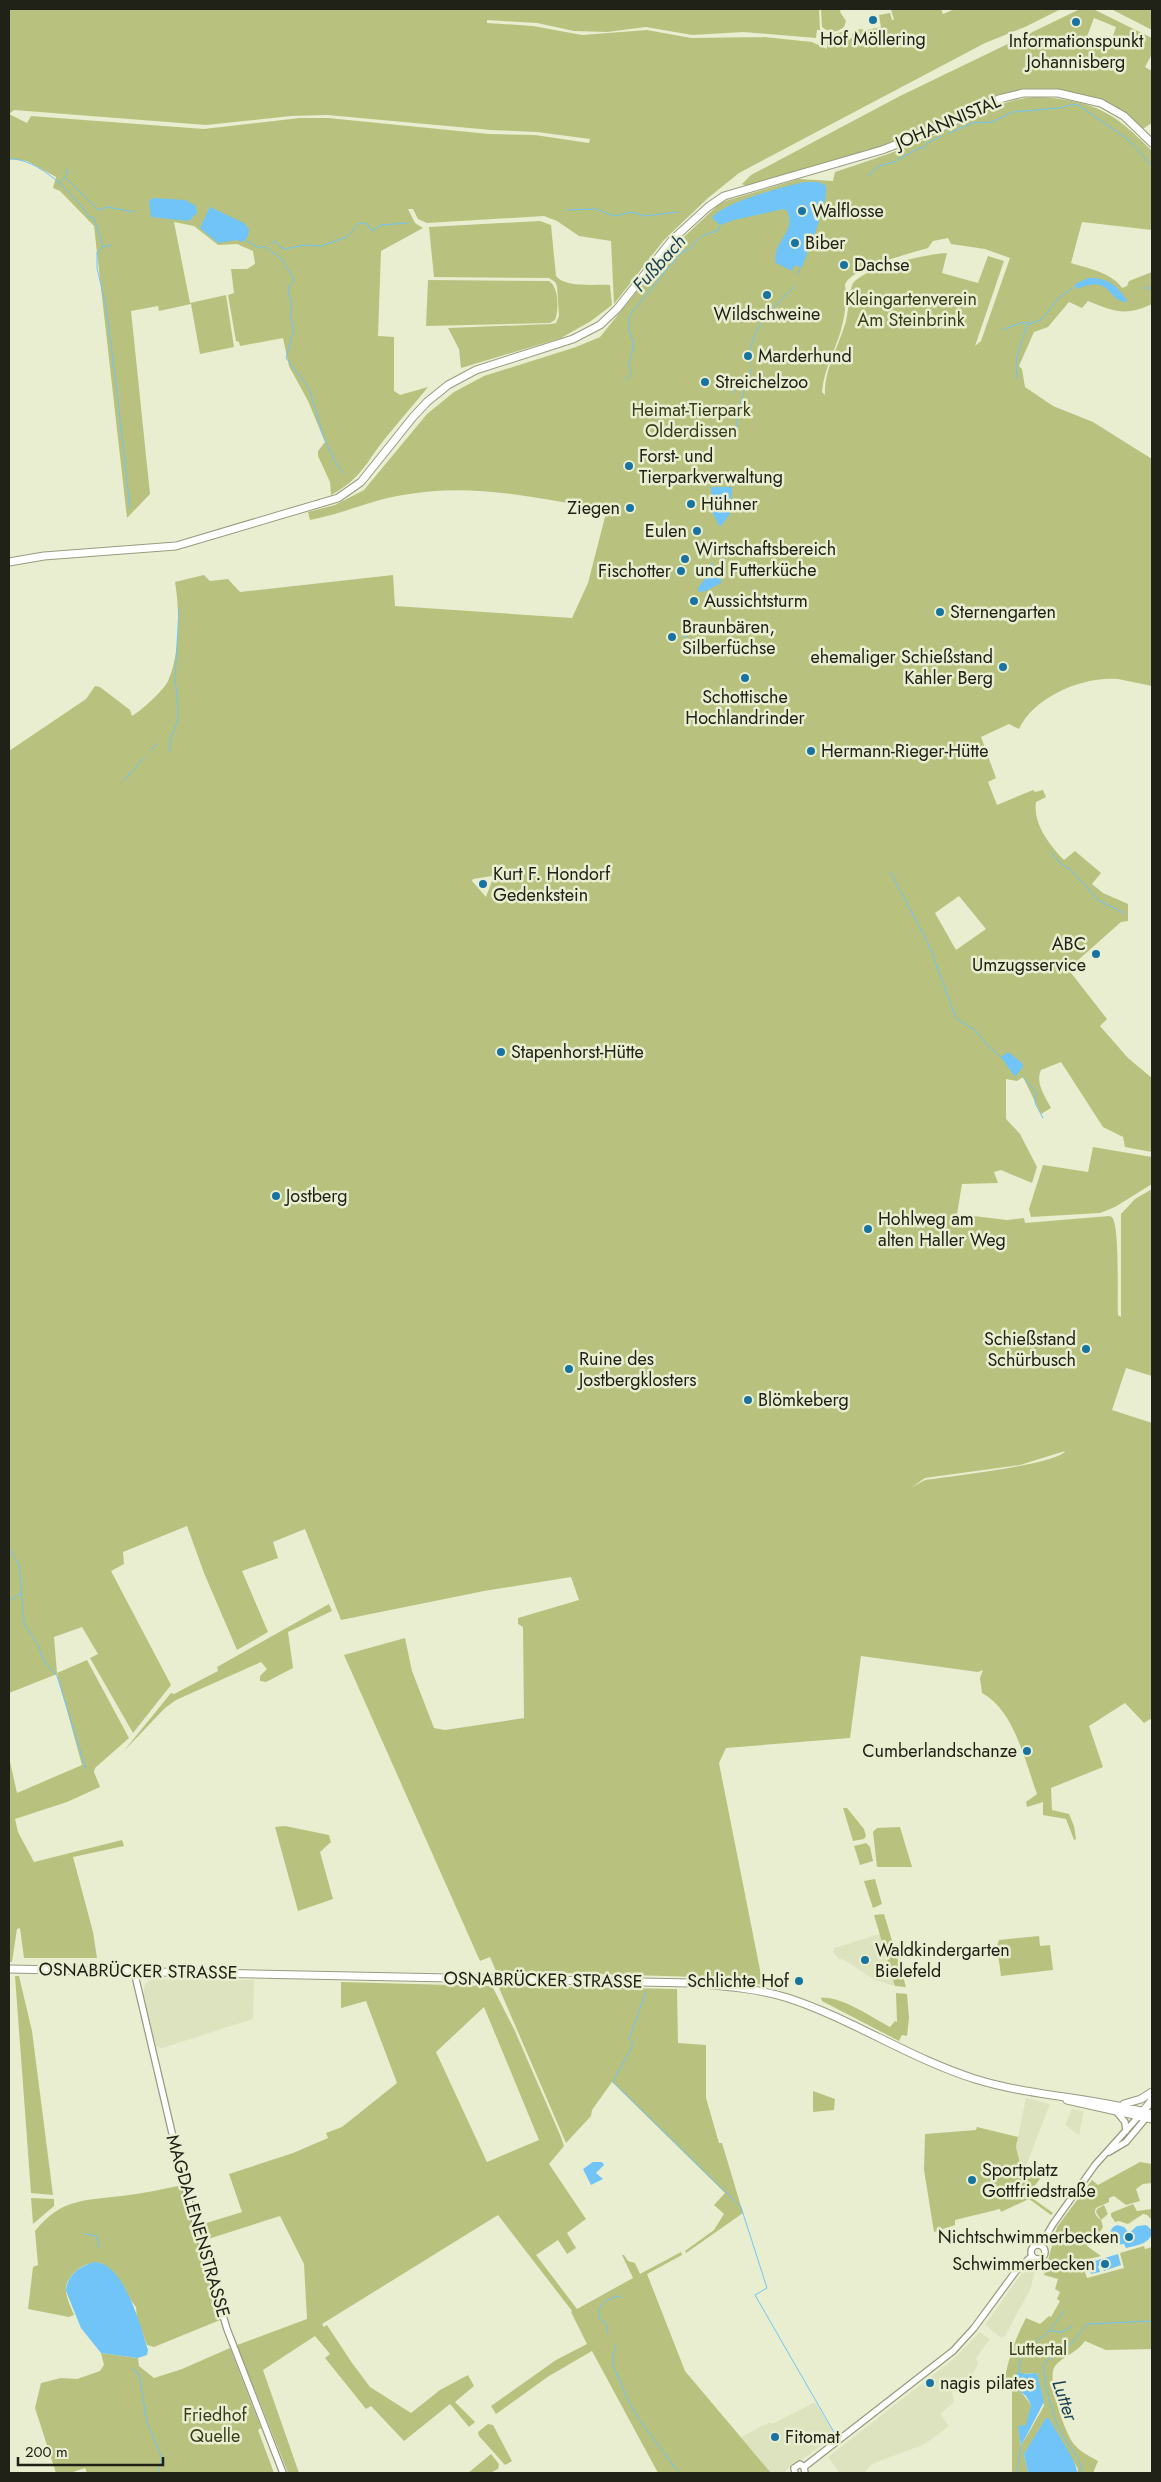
<svg xmlns="http://www.w3.org/2000/svg" width="1161" height="2482" font-family="Jost,sans-serif">
<style>
.built{fill:#dde3be}
.green{fill:#b8c27e;fill-rule:evenodd}
.water{fill:#70c4f8}
.lines{fill:none;stroke-linecap:round;stroke-linejoin:round}
.stream{stroke:#70c4f8;stroke-width:1}
.minor-casing{stroke:#979c81;stroke-width:8}
.major-casing{stroke:#979c81;stroke-width:9}
.minor{stroke:#fff;stroke-width:5.5}
.major{stroke:#fff;stroke-width:7}
.poi-dot{fill:#1873a1;stroke:#e9eed1;stroke-width:2}
.labels{text-anchor:middle;dominant-baseline:central;stroke-width:5;stroke-linejoin:round;paint-order:stroke}
.poi-label{font-size:18px;fill:#202117;stroke:#e9eed1;text-anchor:start}
.street-label{font-size:18px;fill:#202117;stroke:#e9eed1}
.park-label{font-size:18px;fill:#393d19;stroke:#e9eed1}
.water-label{font-size:19px;font-style:italic;fill:#1a3e54;stroke:#e9eed1}
</style>
<rect width="100%" height="100%" fill="#e9eed1"/>
<path class="built" d="M880,1934L895,1986L875,1980L846,1961L838,1958L833,1952L834,1948Z
M152,1979L254,1980L253,2019L162,2048L157,2047L153,2043L143,1994L145,1984Z
M1026,2098L1050,2104L1026,2166L1020,2163L1016,2147Z
M1072,2109L1084,2111L1079,2135L1065,2125Z
M1032,2264L1035,2269L1031,2288L1005,2336L1001,2338L985,2325L1026,2267Z
M980,2332L990,2339L976,2358L978,2364L963,2393L952,2392L954,2402L940,2414L949,2426L925,2444L872,2464L864,2473H840L828,2457L952,2360Z
M815,2402L835,2435L803,2459L793,2463L784,2473H771L741,2437L770,2422L772,2424Z"/>
<path class="green" d="M9,9H819L820,30H817L816,38L744,32L692,35L646,27L607,32L574,31L537,23L487,20V23L533,26L582,35L647,30L691,38L764,37L812,42L827,49V36L842,32L846,39L852,38V33L857,39L860,34L858,29L867,30L881,27L879,15L890,13L892,20H894L891,9H941L943,14L955,9H1061L1025,27L985,43L739,173L708,198L664,240L614,304L611,241L579,236L557,221L544,216L427,223L418,219L413,209H408L415,223L423,228L381,251L378,336L394,337V391L400,395L428,387C415,403 401,419 388,435C366,461 364,477 331,495L330,482L318,456V451L325,442L308,401L289,366L283,338L240,346L239,342L236,341L228,295L234,293L231,269H247L255,264L253,251L237,244L218,245L194,226L174,222L190,303L226,295L234,347L200,354L191,304L159,311L158,306L131,311L150,494L127,518L94,226L60,191L53,188L56,177L27,161L9,159ZM14,110L206,125L291,116L327,115L491,130L537,132L590,139L589,143L535,135L489,134L328,118H300L204,129L31,116L27,123L9,114Z
M821,9H841L840,12L846,21L844,27C836,33 830,33 822,27Z
M1080,9H1093L1152,38V54L1145,67L1152,71V126L1150,124L1143,129C1122,109 1104,100 1077,94C1026,81 996,96 951,118C932,128 912,135 892,142C844,160 795,171 746,186L742,184L751,175L900,96ZM1094,18L1116,27L1108,50L1085,42Z
M1111,9H1152V30Z
M1040,97C1095,101 1114,112 1152,151V230L1082,222L1071,263C1088,268 1112,273 1122,288L1127,286L1129,281L1152,272V304C1124,317 1114,311 1088,301L1082,308L1069,302L1048,327L1034,332L1019,366L1022,369L1025,387L1053,406L1093,422L1152,459V686C1141,684 1129,681 1118,679C1082,676 1034,697 1019,729L1009,724L981,737L996,778L988,782L997,805L1033,790L1035,792L1043,790L1046,797L1036,802C1033,824 1049,844 1064,860L1075,851L1101,873L1092,884L1103,893L1128,904V921L1121,922L1068,969L1107,1019L1100,1026L1128,1058L1152,1078V1152L1125,1147L1123,1137L1103,1127L1061,1062L1041,1070C1035,1083 1045,1096 1051,1108L1041,1114L1023,1077L1017,1081L1006,1079V1119L1020,1134L1037,1167L1032,1183L1001,1170L994,1172L998,1183L962,1184L957,1214L1007,1220L1024,1218L1025,1223L1109,1216L1112,1217C1120,1227 1117,1297 1118,1315L1121,1317V1214L1135,1199L1152,1189V1376L1126,1368L1112,1410L1152,1423V1718L1144,1723L1125,1703L1089,1726L1103,1767L1051,1788L1052,1810L1069,1814L1074,1826L1076,1839L1074,1840L1066,1819L1043,1815V1802L1027,1807L1026,1802L1037,1794C1025,1761 1014,1710 982,1693L980,1678L983,1670L978,1672L861,1656L850,1738L726,1748L719,1763L763,1985L729,1979L697,1977L496,1971L490,1957L480,1961L344,1655L405,1638L412,1671L434,1728L445,1730L524,1718L523,1627L518,1624V1618L579,1600L571,1577L484,1591L341,1620L305,1529L273,1542L278,1558L242,1571L268,1632L237,1650L204,1573L187,1526L123,1552L124,1564L111,1571L171,1685L133,1733L90,1658L98,1654L82,1627L54,1637L57,1673L87,1660L129,1738L95,1768L94,1772L100,1787L67,1802L15,1819L18,1832L34,1862L122,1840L124,1846L73,1857L93,1932L97,1958H24L20,1928L17,1929L12,1962H9V1757L17,1793L82,1765L57,1674L9,1693V751L86,699L95,686L100,687L130,710L132,716C142,710 163,691 168,681C180,655 180,611 175,582L204,575L210,581L228,579L240,592L393,575L395,606L572,618L588,583L606,513L605,510C538,498 471,482 403,495C371,500 342,514 310,520L308,512L335,505L364,490L427,414L454,392L484,376L576,347L600,337L672,248L717,206L725,201L799,179L833,181L835,172C869,161 903,149 936,135C970,120 1002,97 1040,97ZM948,238L951,244L985,249L1010,258L981,341L975,346L1004,261L988,256L978,283L942,273L947,253C927,254 866,267 853,283C848,295 849,308 846,321C839,346 824,369 825,395L822,392C824,369 835,351 841,330C844,319 846,307 846,296C847,292 845,288 845,285C849,268 912,253 928,248L933,241ZM492,876L493,878L486,897L472,881L473,879ZM959,896L986,929L956,950L935,913ZM1065,1451C1060,1464 946,1477 925,1480L912,1487L925,1478L1020,1465Z
M540,221L551,225L556,276C565,288 595,284 610,285L612,305L591,321L561,338L461,368L459,349L448,328L551,324L556,323L559,316L557,286L555,282L549,278L434,277L429,227Z
M428,280L549,281C559,287 559,310 555,320L550,323L426,326Z
M1093,1147L1152,1157V1184L1115,1207L1100,1213L1031,1217L1029,1209L1043,1165L1088,1172Z
M329,1604L332,1611L288,1632L293,1668L266,1682L260,1681V1676L267,1669L261,1662L176,1700L165,1708L123,1752L171,1693L174,1694L218,1671L217,1667Z
M843,1808H847L864,1829L866,1836L864,1839L853,1841Z
M285,1826L329,1835L331,1842L320,1852L333,1899L298,1911L275,1827Z
M900,1827L912,1867H877L873,1832L877,1828Z
M866,1843L870,1847L873,1861L860,1865L854,1846Z
M875,1879L882,1904L873,1908L864,1881Z
M884,1914L906,1987L895,1986L874,1915Z
M1039,1936L1040,1946L1050,1945L1053,1970L1001,1976L997,1946L999,1940Z
M15,1976H19L32,2031L53,2195L31,2193Z
M341,1982L488,1986L493,1988L514,2029L561,2137L564,2146L549,2164L586,2219L567,2233L576,2248L567,2254L558,2240L536,2255L577,2309L633,2278L622,2255H624L628,2261L635,2263L640,2274L681,2252L682,2255L647,2274L685,2371L771,2473H658L592,2351L549,2376L496,2414L491,2406L556,2360L587,2344L571,2312L572,2311L498,2215L322,2324L324,2327L327,2325L352,2363L370,2387L411,2413L440,2390L468,2375L474,2386L455,2402L475,2422L469,2427L450,2404L404,2441L371,2406L366,2409L325,2358L330,2354L315,2336L263,2370L299,2473H288L237,2345L307,2319L304,2264L280,2216L205,2240L200,2225L242,2212L229,2174L293,2153L328,2138L326,2133L342,2127L397,2083L366,2001L341,2008ZM484,2007L539,2140L487,2162L436,2052Z
M501,1986L677,1989L678,2043L706,2045V2098L719,2143H722L743,2213L686,2253L685,2251L714,2230L724,2214L714,2205L725,2193L612,2082L592,2110L591,2116L566,2143L499,1988Z
M896,1993L907,1994L909,2018L907,2036L902,2035L899,2041L822,2001L821,1998C840,1995 873,2018 890,2027L895,2021L897,2022Z
M813,2091L835,2099L834,2110L813,2112Z
M977,2127L1018,2137L1016,2147L1020,2163L1045,2172L1028,2195L1053,2213L1051,2215L1029,2199L1001,2212L1000,2209L955,2220V2225L934,2232L924,2170L925,2134L976,2130Z
M1140,2162L1152,2164V2183L1143,2184L1136,2189L1140,2201L1126,2205L1114,2196L1109,2198V2202L1096,2208C1093,2213 1097,2217 1101,2220L1096,2212L1097,2209L1104,2205L1108,2214L1101,2220L1103,2227C1100,2234 1092,2239 1087,2246L1101,2256L1085,2260L1083,2266L1087,2278L1124,2268L1120,2253L1144,2246L1145,2249L1152,2247V2349L1106,2350L1085,2341C1077,2353 1063,2356 1055,2366C1046,2379 1064,2430 1073,2443C1079,2451 1089,2456 1098,2461L1093,2473H1077L1078,2469L1048,2418L1024,2454L1028,2473H1012V2390L1004,2383C1008,2359 1015,2339 1026,2318L1040,2324L1049,2316L1051,2317L1060,2301L1057,2299L1060,2292L1055,2289L1058,2279L1044,2275L1057,2227L1092,2180L1098,2185ZM1037,2373L1044,2406L1021,2446C1018,2437 1024,2430 1028,2422C1030,2418 1030,2410 1031,2405L1022,2393V2374Z
M178,2186L181,2187L220,2320L154,2347L147,2345L137,2318L136,2307L103,2264C88,2258 64,2275 66,2292C67,2299 71,2308 74,2315L69,2317L28,2309L33,2267L38,2265L35,2231C63,2196 88,2201 129,2195C145,2193 162,2189 178,2186Z
M31,2198L54,2199V2206L33,2224Z
M1133,2204L1137,2211L1152,2209V2220L1147,2215L1143,2214L1128,2224L1119,2221L1115,2222L1111,2216V2213Z
M230,2348L261,2428L258,2430L274,2473H87L85,2468L70,2473H56L35,2408L41,2383L61,2378L77,2379L100,2371L104,2365L101,2353L138,2358L139,2366L154,2378L182,2369Z
M488,2424L493,2425L512,2461L505,2465L479,2436L478,2432Z
M491,2454L499,2464L498,2469L490,2473H468Z"/>
<path class="water" d="M804,182H818L825,185C831,198 808,251 802,267L794,266L792,271L776,263C772,241 797,233 787,211L784,209L734,220L720,225L712,218C724,202 783,187 804,182Z
M153,198L185,200L196,206L197,213L189,221L151,217L149,201Z
M210,207L244,223L249,229L248,237L242,242L237,240L218,243L200,228Z
M1088,278C1108,277 1118,286 1128,302C1106,302 1113,274 1077,289L1075,284Z
M711,487H732L730,514L720,527L712,512Z
M711,562L721,577V583L706,591L698,592V588L706,578Z
M1008,1052L1022,1063L1023,1067L1015,1077L1001,1057Z
M593,2162H602L604,2165L596,2173L603,2179L591,2185L583,2169Z
M1117,2225L1124,2227L1129,2233L1137,2226L1146,2225L1152,2230C1152,2244 1137,2245 1126,2248L1124,2244L1115,2245L1106,2238L1113,2227Z
M1118,2254L1121,2265L1104,2271L1102,2265L1098,2266L1100,2272L1091,2274L1088,2263Z
M95,2262C124,2263 141,2327 148,2350L147,2355L138,2358L101,2353L81,2328L66,2291C67,2275 80,2266 95,2262Z
M1019,2372L1023,2374L1037,2373L1044,2402L1021,2446L1018,2426L1026,2425L1031,2405L1026,2396L1017,2389L1014,2376Z
M1046,2418H1049C1055,2431 1078,2462 1077,2473H1028L1024,2454Z"/>
<g class="lines">
<path class="stream" d="M948,134L972,123L992,122L1013,112L1059,108L1074,104L1080,106L1130,141L1152,166
M9,159C38,157 75,195 89,217L94,218L103,247L111,245
M66,175L68,169
M868,176L879,166L894,162L919,148H924L927,143L942,136
M60,182L65,177L98,210L107,207L134,212
M567,210L596,209L614,216L632,212L644,216L678,212
M245,240L259,248L264,246L282,259L292,276L293,280L288,291L292,304L290,316L293,325V333L286,358L309,388L323,435L334,460L343,473
M271,244L275,241L280,247L285,249L305,245L321,246L347,237L359,223L367,224L372,231L381,225L408,223
M103,247L97,252V268L106,306L117,391L130,508
M797,275L802,265
M1144,288H1152
M1002,330L1020,323H1030
M751,364C745,331 775,307 795,286
M1018,379C1012,362 1022,342 1027,325L1041,320L1059,298L1075,286
M626,380L631,374L629,363L634,343L629,331V320L632,312L681,253L690,248L702,236L719,230L720,225
M733,394L738,380
M737,429V413L752,368
M681,619L683,636L688,637L690,646
M150,751L157,744
M170,751V740L178,720V703L175,680L179,609
M123,781L145,757
M1051,852L1060,863L1072,871L1098,900L1124,913
M891,873L929,945L956,1018L976,1031L986,1044L1002,1058
M1022,1076L1036,1092L1035,1103L1043,1118
M9,1548L19,1564L24,1623L38,1645L44,1661L57,1676L86,1769
M9,1601L21,1593
M629,2039L646,1992
M632,2041V2047L613,2082L741,2207L767,2288L755,2295L835,2434
M85,2234L97,2236L99,2248
M1050,2331L1062,2332L1072,2326
M608,2334L606,2323L599,2318C596,2305 609,2297 621,2296
M616,2345L613,2356V2365L628,2400L638,2418L679,2473
M132,2369L139,2374L147,2422L162,2458L158,2473
M1019,2372C1018,2352 1033,2345 1047,2333C1053,2327 1059,2318 1064,2311
M1017,2473L1021,2446
M1082,2473C1082,2458 1069,2446 1061,2433C1054,2419 1040,2376 1045,2362L1071,2344L1087,2324L1152,2321"/>
<defs>
<path id="minor" d="M134,1971L184,2184L227,2329L283,2473
M1116,2111L1125,2122L1126,2131
M1109,2152L1126,2142L1146,2118
M1031 2252a7 7 0 1 1 14 0a7 7 0 1 1-14 0Z
M1041,2245L1053,2224L1095,2165L1139,2116
M804,2467L953,2351L974,2328L1016,2271L1032,2256
M795,2473L794,2468L800,2464L804,2467L805,2473"/>
<path id="major" d="M9,562L44,556L176,546L338,498L361,482L413,417L427,402L448,385L476,370L573,339L600,325L617,309L672,240L708,207L724,196L882,150L942,127L999,99L1023,93H1058L1101,103L1124,116L1152,143
M9,1969L691,1983C723,1986 756,1988 788,1998C852,2019 909,2058 975,2079C1033,2097 1094,2097 1152,2114
M1067,2100L1152,2119
M1124,2104L1141,2099L1152,2092
M1141,2114L1152,2100"/>
</defs>
<use href="#minor" class="minor-casing"/>
<use href="#major" class="major-casing"/>
<use href="#minor" class="minor"/>
<use href="#major" class="major"/>
</g>
<g class="poi-dot">
<circle cx="873" cy="20" r="5"/>
<circle cx="1076" cy="22" r="5"/>
<circle cx="802" cy="211" r="5"/>
<circle cx="795" cy="243" r="5"/>
<circle cx="844" cy="265" r="5"/>
<circle cx="767" cy="295" r="5"/>
<circle cx="748" cy="356" r="5"/>
<circle cx="705" cy="382" r="5"/>
<circle cx="629" cy="466" r="5"/>
<circle cx="691" cy="504" r="5"/>
<circle cx="630" cy="508" r="5"/>
<circle cx="697" cy="531" r="5"/>
<circle cx="685" cy="559" r="5"/>
<circle cx="681" cy="571" r="5"/>
<circle cx="694" cy="601" r="5"/>
<circle cx="940" cy="612" r="5"/>
<circle cx="672" cy="637" r="5"/>
<circle cx="1003" cy="667" r="5"/>
<circle cx="745" cy="678" r="5"/>
<circle cx="811" cy="751" r="5"/>
<circle cx="483" cy="884" r="5"/>
<circle cx="1096" cy="954" r="5"/>
<circle cx="501" cy="1052" r="5"/>
<circle cx="276" cy="1196" r="5"/>
<circle cx="868" cy="1229" r="5"/>
<circle cx="1086" cy="1349" r="5"/>
<circle cx="569" cy="1369" r="5"/>
<circle cx="748" cy="1400" r="5"/>
<circle cx="1027" cy="1751" r="5"/>
<circle cx="865" cy="1960" r="5"/>
<circle cx="799" cy="1981" r="5"/>
<circle cx="972" cy="2180" r="5"/>
<circle cx="1129" cy="2237" r="5"/>
<circle cx="1105" cy="2264" r="5"/>
<circle cx="930" cy="2383" r="5"/>
<circle cx="775" cy="2437" r="5"/>
</g>
<g class="labels">
<g class="poi-label">
<text x="873" y="39" text-anchor="middle">Hof Möllering</text>
<text x="1076" y="41" text-anchor="middle">Informationspunkt<tspan x="1076" dy="21">Johannisberg</tspan></text>
<text x="812" y="211">Walflosse</text>
<text x="805" y="243">Biber</text>
<text x="854" y="265">Dachse</text>
<text x="767" y="314" text-anchor="middle">Wildschweine</text>
<text x="758" y="356">Marderhund</text>
<text x="715" y="382">Streichelzoo</text>
<text x="639" y="456">Forst- und<tspan x="639" dy="21">Tierparkverwaltung</tspan></text>
<text x="701" y="504">Hühner</text>
<text x="620" y="508" text-anchor="end">Ziegen</text>
<text x="687" y="531" text-anchor="end">Eulen</text>
<text x="695" y="549">Wirtschaftsbereich<tspan x="695" dy="21">und Futterküche</tspan></text>
<text x="671" y="571" text-anchor="end">Fischotter</text>
<text x="704" y="601">Aussichtsturm</text>
<text x="950" y="612">Sternengarten</text>
<text x="682" y="627">Braunbären,<tspan x="682" dy="21">Silberfüchse</tspan></text>
<text x="993" y="657" text-anchor="end">ehemaliger Schießstand<tspan x="993" dy="21">Kahler Berg</tspan></text>
<text x="745" y="697" text-anchor="middle">Schottische<tspan x="745" dy="21">Hochlandrinder</tspan></text>
<text x="821" y="751">Hermann-Rieger-Hütte</text>
<text x="493" y="874">Kurt F. Hondorf<tspan x="493" dy="21">Gedenkstein</tspan></text>
<text x="1086" y="944" text-anchor="end">ABC<tspan x="1086" dy="21">Umzugsservice</tspan></text>
<text x="511" y="1052">Stapenhorst-Hütte</text>
<text x="286" y="1196">Jostberg</text>
<text x="878" y="1219">Hohlweg am<tspan x="878" dy="21">alten Haller Weg</tspan></text>
<text x="1076" y="1339" text-anchor="end">Schießstand<tspan x="1076" dy="21">Schürbusch</tspan></text>
<text x="579" y="1359">Ruine des<tspan x="579" dy="21">Jostbergklosters</tspan></text>
<text x="758" y="1400">Blömkeberg</text>
<text x="1017" y="1751" text-anchor="end">Cumberlandschanze</text>
<text x="875" y="1950">Waldkindergarten<tspan x="875" dy="21">Bielefeld</tspan></text>
<text x="789" y="1981" text-anchor="end">Schlichte Hof</text>
<text x="982" y="2170">Sportplatz<tspan x="982" dy="21">Gottfriedstraße</tspan></text>
<text x="1119" y="2237" text-anchor="end">Nichtschwimmerbecken</text>
<text x="1095" y="2264" text-anchor="end">Schwimmerbecken</text>
<text x="940" y="2383">nagis pilates</text>
<text x="785" y="2437">Fitomat</text>
</g>
<g class="street-label">
<text transform="translate(948 122) rotate(-23)">JOHANNISTAL</text>
<text transform="translate(138 1971) rotate(1)">OSNABRÜCKER STRASSE</text>
<text transform="translate(543 1980) rotate(1)">OSNABRÜCKER STRASSE</text>
<text transform="translate(198 2226) rotate(74)">MAGDALENENSTRASSE</text>
</g>
<g class="park-label">
<text x="911" y="299">Kleingartenverein<tspan x="911" dy="21">Am Steinbrink</tspan></text>
<text x="691" y="410">Heimat-Tierpark<tspan x="691" dy="21">Olderdissen</tspan></text>
<text x="1038" y="2349">Luttertal</text>
<text x="215" y="2415">Friedhof<tspan x="215" dy="21">Quelle</tspan></text>
</g>
<g class="water-label">
<text transform="translate(659 263) rotate(-48)">Fußbach</text>
<text transform="translate(1065 2400) rotate(71)">Lutter</text>
</g>
</g>
<rect width="1161" height="2482" fill="none" stroke="#202117" stroke-width="20"/>
<path d="M18 2457v8h145v-8" fill="none" stroke="#202117" stroke-width="2.5"/>
<text x="25" y="2457" font-size="15" fill="#202117" stroke="#e9eed1" stroke-width="4" paint-order="stroke">200 m</text>
</svg>
